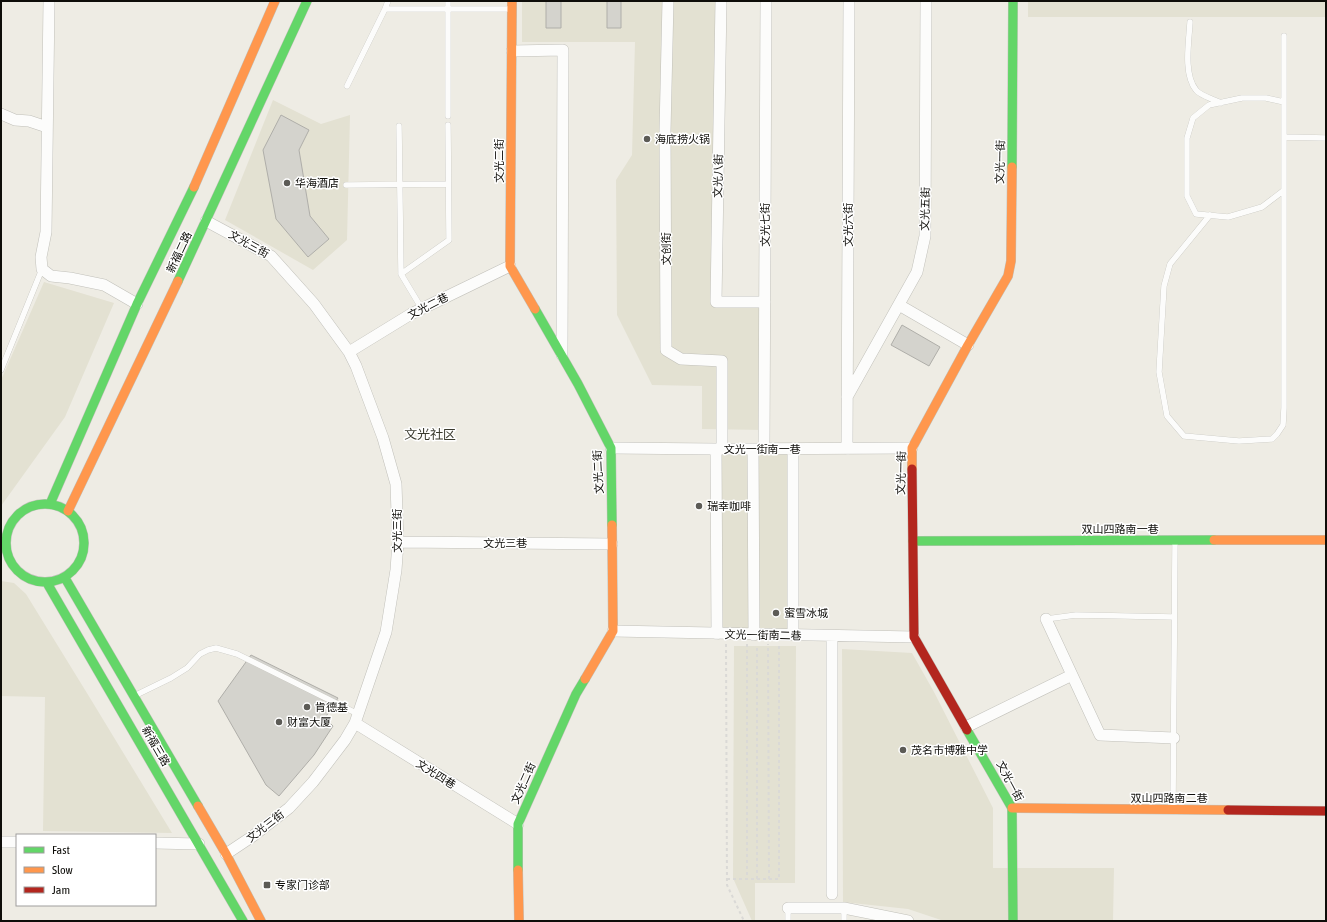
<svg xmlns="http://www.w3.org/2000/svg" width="1327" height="922" font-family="'Asap Condensed','Noto Sans SC',sans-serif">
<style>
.built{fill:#e3e1d2}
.building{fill:#d4d3cd;stroke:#afaea9}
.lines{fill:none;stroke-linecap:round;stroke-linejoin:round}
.lane-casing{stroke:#c1c0ba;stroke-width:6}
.street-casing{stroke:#c1c0ba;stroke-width:12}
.fast-casing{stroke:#c1c0ba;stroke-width:10}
.slow-casing{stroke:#c1c0ba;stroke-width:10}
.jam-casing{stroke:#c1c0ba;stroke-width:10}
.path{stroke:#dad9d6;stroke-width:2;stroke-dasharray:3 3;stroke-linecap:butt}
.lane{stroke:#fcfcfb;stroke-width:5.5}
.street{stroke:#fcfcfb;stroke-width:11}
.fast{stroke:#63d668;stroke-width:9}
.slow{stroke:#ff974d;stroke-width:9}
.jam{stroke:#b3261e;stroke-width:9}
.poi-dot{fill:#5c5b56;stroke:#fff;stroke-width:1.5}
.labels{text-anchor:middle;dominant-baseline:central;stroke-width:3;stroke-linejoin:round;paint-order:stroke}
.poi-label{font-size:11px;fill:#0e0d09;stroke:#fff;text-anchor:start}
.street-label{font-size:11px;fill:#0e0d09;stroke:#fff}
.quarter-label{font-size:13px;fill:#3a3a2e;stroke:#fff}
</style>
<rect width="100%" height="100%" fill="#eeece4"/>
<path class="built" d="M522,1H721L716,302H765L764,430L702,429V386L652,385L617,315L616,180L632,155L635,42H522Z
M1028,1H1326V17H1028Z
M273,100L321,124L350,115L347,240L313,270L225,220Z
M44,282L114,303L65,417L1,506V380Z
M716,449H793V635L717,634Z
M1,581L14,583L26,594L90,698L172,833L43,831L45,697L1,696Z
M734,646H796L795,883H755V921H752L733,878Z
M842,649L912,653L934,692L993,808V868H1114L1113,921H944L908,909L843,902Z"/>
<path class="building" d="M546,1H561V28H546Z
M607,1H621V28H607Z
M281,115L309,130L299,150L310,216L329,239L308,257L276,219L263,150Z
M902,325L940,347L929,366L891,345Z
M251,655L338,698L325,718L333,726L314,755L279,796L266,785L218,701Z"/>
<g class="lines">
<defs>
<path id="lane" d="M388,1L385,9H512
M448,1V116
M1190,22C1189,41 1183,74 1196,90C1199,95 1215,100 1221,103
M347,86L385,9
M399,126L401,274
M1284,137L1326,138
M346,185L448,184
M1283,191L1262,207L1228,217L1196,214L1187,196V138L1193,118L1209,105L1242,98H1266L1284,102
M1210,215L1170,264L1164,286L1159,372L1167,416L1184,436L1239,441L1272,439L1277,434L1283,425L1284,408V36
M422,309L401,274L449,240L448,125
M1,370L42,269
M1046,619L1076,615L1174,617
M134,696L171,678L187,668L200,654L208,650L216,648L237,654L358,714
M1173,808L1175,541
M788,921V908
M844,921V908"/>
<path id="street" d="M49,1L46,232L41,257L42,269L51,276L70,278L104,285L137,304
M668,1L665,131L666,350L681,359L722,361V449
M721,1L716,302H765
M512,51L563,50L562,355
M1,114L15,120L29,121L47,127
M206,221L271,256L314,304L349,352L356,366L383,438L396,484L398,542L396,570L386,632L355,723L345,740L313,782L289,808L253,836L226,854
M899,305L968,345
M349,352L411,314L510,266
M847,397L917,272L925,236L926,1
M611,448L716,449L912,448
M716,449L717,634
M753,449L754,635
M764,449L766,1
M847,449L849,1
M398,542L612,544
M1046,619L1100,735L1174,738
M613,631L914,637
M793,635V449
M832,636V894
M355,723L518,824
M966,727L1072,675
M1,842H17
M155,843L199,844
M788,908H844L908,921"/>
<path id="fast" d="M1012,167L1013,1
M178,281L307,1
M535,309L578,384L611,448L612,525
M6 543a39 39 0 1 1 78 0a39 39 0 1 1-78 0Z
M50,504L137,304L194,187
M913,541L1214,540
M65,578L198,806
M47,583L243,921
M967,730L1012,808L1013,921
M518,870V824L576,694L585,679"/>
<path id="slow" d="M512,1L510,266L535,309
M194,187L275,1
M912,469V448L968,345L1008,276L1011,261L1012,167
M68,511L178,281
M1214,540H1326
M585,679L613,631L612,525
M198,806L226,854L261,921
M1012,808L1228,810
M518,870L519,921"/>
<path id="jam" d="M912,469L914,637L967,730
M1228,810L1326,811"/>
</defs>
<use href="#lane" class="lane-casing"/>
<use href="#street" class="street-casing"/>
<use href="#fast" class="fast-casing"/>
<use href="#slow" class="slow-casing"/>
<use href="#jam" class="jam-casing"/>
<path class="path" d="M726,644L727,885L744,921
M747,644V879
M727,879H757V646
M757,879H769L768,644
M769,879H779V644"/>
<use href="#lane" class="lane"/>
<use href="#street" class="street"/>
<use href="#fast" class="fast"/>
<use href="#slow" class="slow"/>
<use href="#jam" class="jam"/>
</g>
<g class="poi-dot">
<circle cx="647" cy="139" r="4"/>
<circle cx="287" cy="183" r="4"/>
<circle cx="699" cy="506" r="4"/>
<circle cx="776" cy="613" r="4"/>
<circle cx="307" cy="707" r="4"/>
<circle cx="279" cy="722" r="4"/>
<circle cx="903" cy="750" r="4"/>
<rect x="263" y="881" width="8" height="8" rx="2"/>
</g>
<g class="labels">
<g class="poi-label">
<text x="655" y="139">海底捞火锅</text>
<text x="295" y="183">华海酒店</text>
<text x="707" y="506">瑞幸咖啡</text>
<text x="784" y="613">蜜雪冰城</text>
<text x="315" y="707">肯德基</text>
<text x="287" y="722">财富大厦</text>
<text x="911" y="750">茂名市博雅中学</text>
<text x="275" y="885">专家门诊部</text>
</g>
<g class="street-label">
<text transform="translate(499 161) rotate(-90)">文光二街</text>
<text transform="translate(1000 162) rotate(-89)">文光一街</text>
<text transform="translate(718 176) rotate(-89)">文光八街</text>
<text transform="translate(925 209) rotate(-89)">文光五街</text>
<text transform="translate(765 225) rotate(-90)">文光七街</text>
<text transform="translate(848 225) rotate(-90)">文光六街</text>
<text transform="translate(249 244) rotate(29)">文光三街</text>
<text transform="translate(666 249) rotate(-90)">文创街</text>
<text transform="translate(179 252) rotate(-65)">新福二路</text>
<text transform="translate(428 306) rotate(-27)">文光二巷</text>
<text x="762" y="449">文光一街南一巷</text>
<text transform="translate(598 472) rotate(-93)">文光二街</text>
<text transform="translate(901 473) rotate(-89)">文光一街</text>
<text x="1120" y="529">双山四路南一巷</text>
<text transform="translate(397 531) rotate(-90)">文光三街</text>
<text x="505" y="543">文光三巷</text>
<text transform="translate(763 635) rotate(1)">文光一街南二巷</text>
<text transform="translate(156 746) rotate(60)">新福三路</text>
<text transform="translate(436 774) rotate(32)">文光四巷</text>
<text transform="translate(1010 781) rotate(62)">文光一街</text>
<text transform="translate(523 783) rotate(-66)">文光二街</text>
<text x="1169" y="798">双山四路南二巷</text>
<text transform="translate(265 826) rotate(-38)">文光三街</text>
</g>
<g class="quarter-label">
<text x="430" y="434">文光社区</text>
</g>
</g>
<rect width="1327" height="922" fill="none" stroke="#0e0d09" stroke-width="4"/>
<rect x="16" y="834" width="140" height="72" fill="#ffffff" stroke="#9f9e9d"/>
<rect x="24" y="847" width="20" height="6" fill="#63d668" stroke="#9f9e9d"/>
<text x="52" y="854" font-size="12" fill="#0e0d09">Fast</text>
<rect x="24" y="867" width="20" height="6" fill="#ff974d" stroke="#9f9e9d"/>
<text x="52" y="874" font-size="12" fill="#0e0d09">Slow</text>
<rect x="24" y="887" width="20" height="6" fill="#b3261e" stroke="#9f9e9d"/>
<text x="52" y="894" font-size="12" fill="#0e0d09">Jam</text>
</svg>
